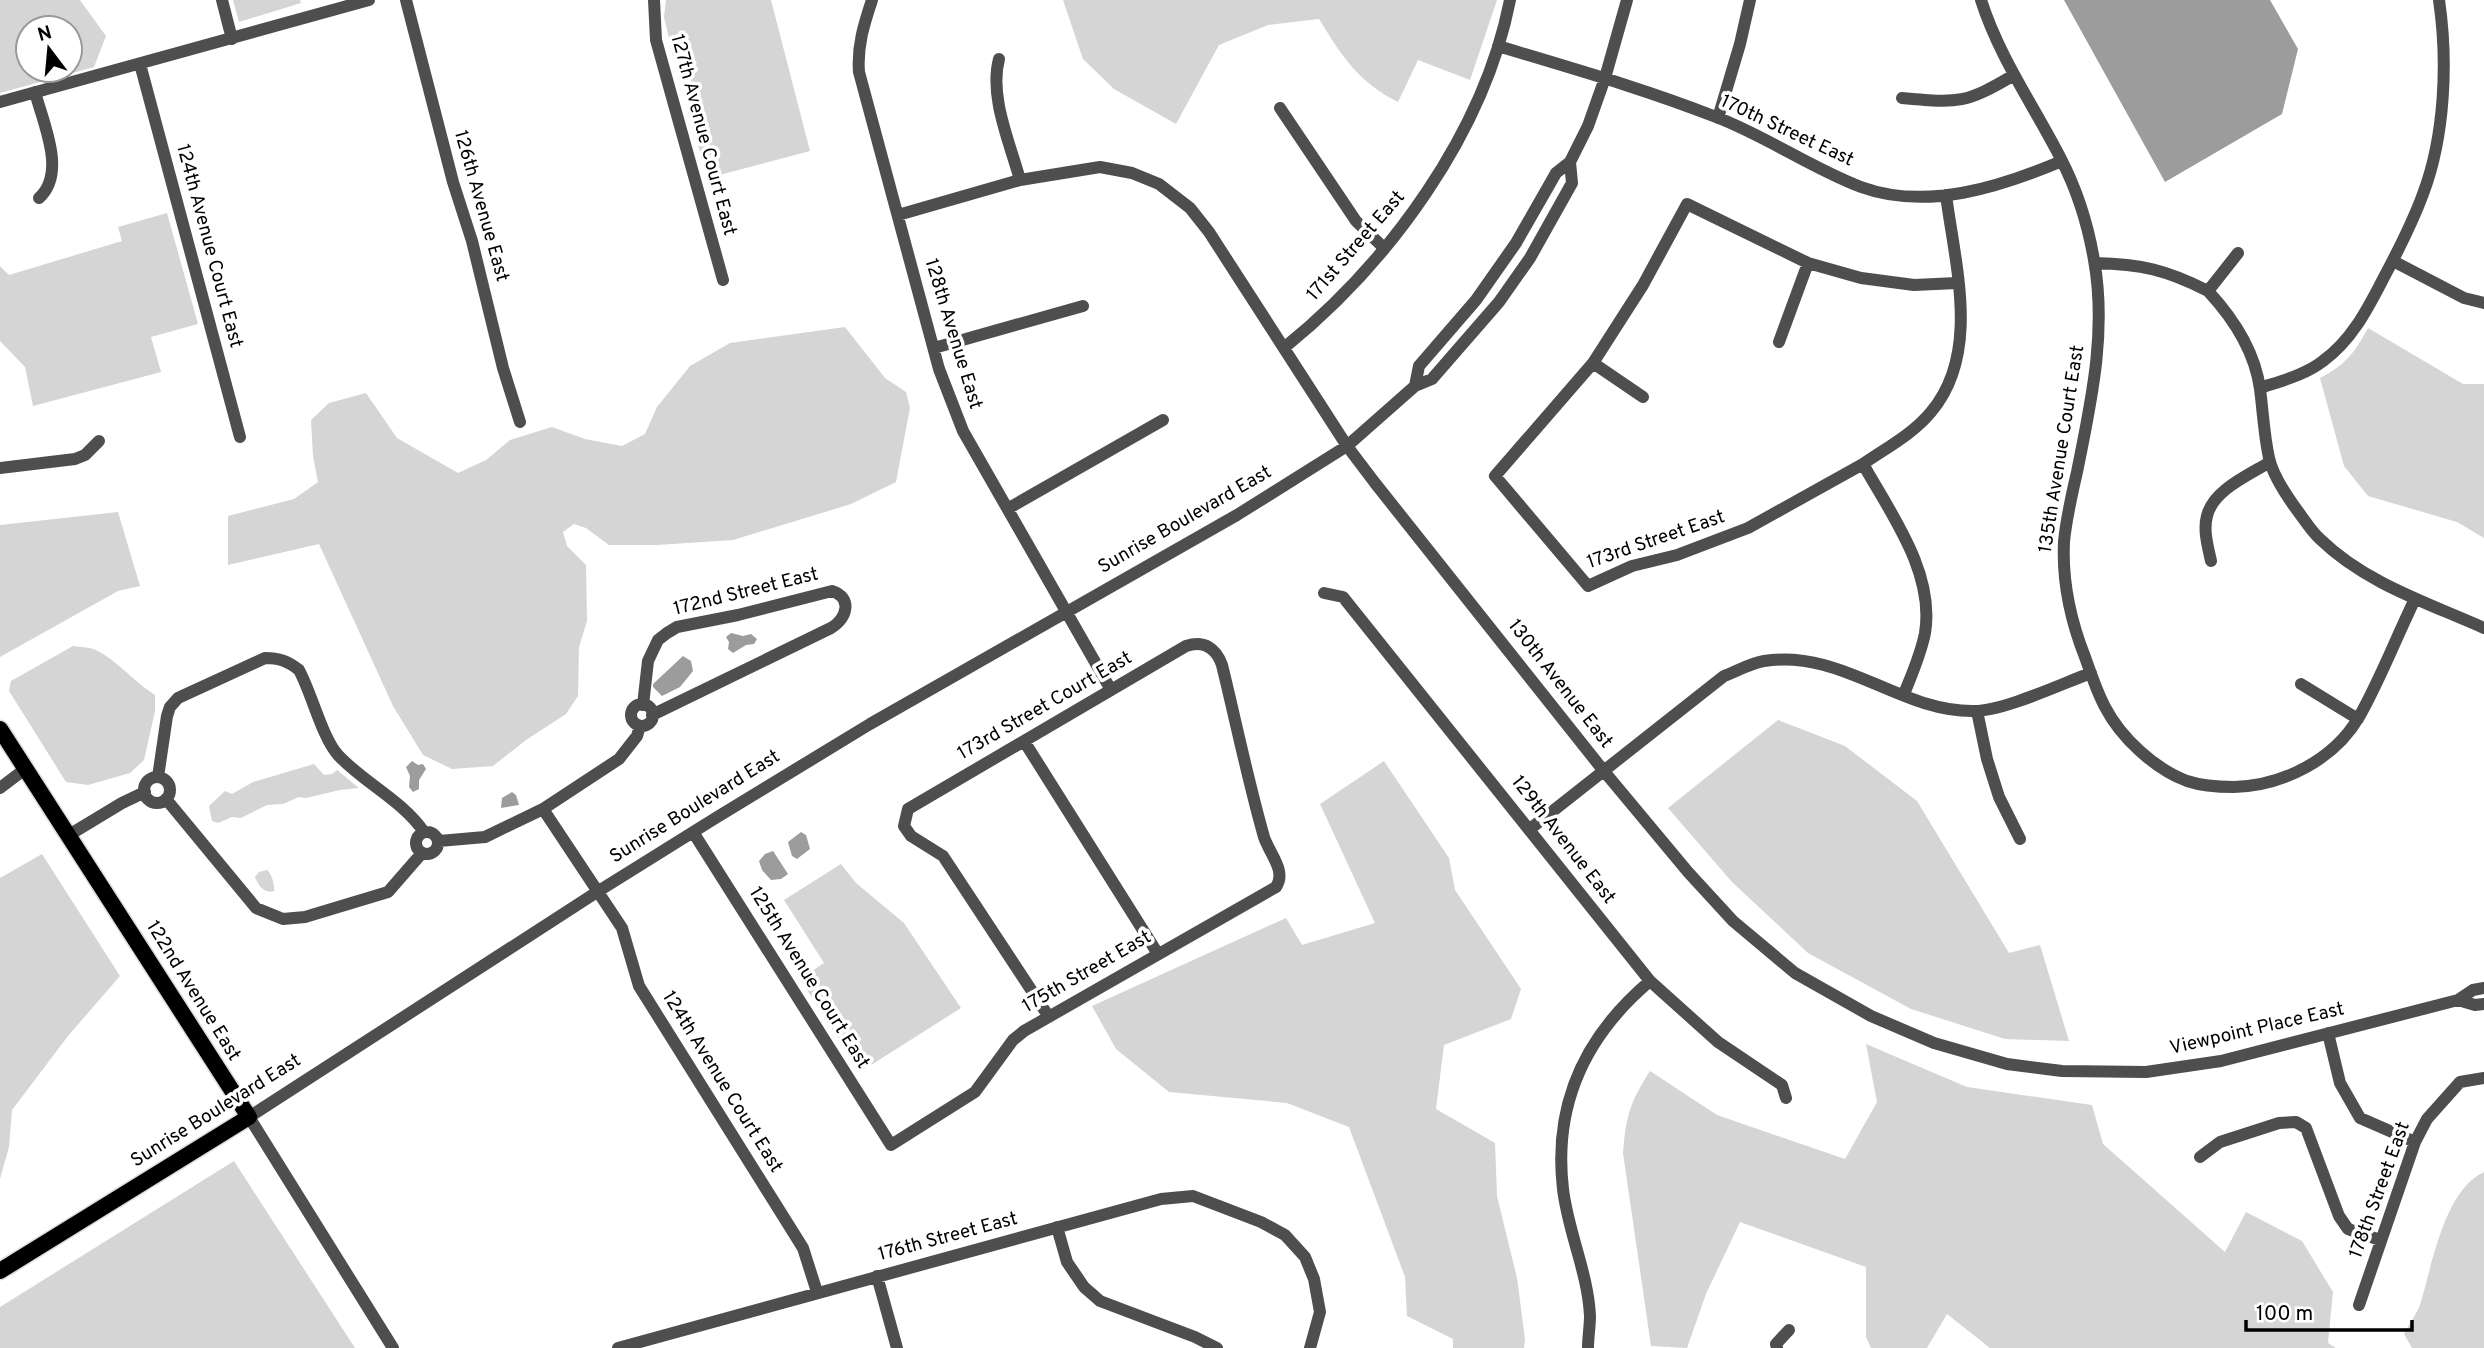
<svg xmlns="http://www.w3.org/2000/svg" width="2484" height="1348" font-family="Overpass,sans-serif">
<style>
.green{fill:#d5d5d5;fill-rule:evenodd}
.water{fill:#9c9c9c}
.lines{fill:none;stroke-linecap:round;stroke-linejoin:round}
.major-casing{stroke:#dbdbdb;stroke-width:19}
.minor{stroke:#4e4e4e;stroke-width:12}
.major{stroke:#000;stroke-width:16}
.labels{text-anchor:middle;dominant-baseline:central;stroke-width:7;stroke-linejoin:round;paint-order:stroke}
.street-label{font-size:19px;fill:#000;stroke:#fff}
</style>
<rect width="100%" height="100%" fill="#fff"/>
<path class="green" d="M0,0H80L106,36L94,67L0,93ZM70,28V70H28V28Z
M233,0H300L301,3L239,22Z
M666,0H771L810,151L708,178L688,112L693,53L673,56L664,17Z
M1063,0H1497L1470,80L1418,60L1398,102C1359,83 1341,55 1319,19L1268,25L1219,45L1176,124L1114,89L1083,59Z
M167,213L198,324L151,337L161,372L33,406L25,367L0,341V266L9,275L122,241L118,227Z
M845,327L885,378L906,392L910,408L896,482L851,504L733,540L657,545H609L586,528L574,524L563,532L567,546L586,565L587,621L579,647L578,696L566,714L526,740L493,766L452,769L423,755L393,706L319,544L228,565V516L294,499L318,482L313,456L311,420L329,403L366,393L397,438L458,473L486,460L510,440L552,427L585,439L622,446L645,434L657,407L690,366L730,343Z
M2368,328L2463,384H2484V538L2457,522L2368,496L2344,466L2320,378C2346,364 2354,354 2368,328Z
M118,512L140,586L118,591L0,657V525Z
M73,646C80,647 89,647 96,650C118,661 134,682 155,695V711L144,760L130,773L88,785L66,782L9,691L11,681Z
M1778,720L1845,746L1917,801L2009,953L2040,945L2069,1041L2005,1039L1911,1009L1808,953L1732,882L1668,808Z
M1384,761L1449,858L1455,890L1521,989L1511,1019L1444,1045L1436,1109L1495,1143L1497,1196L1517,1278L1525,1339L1524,1348H1453V1339L1407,1316L1405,1277L1349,1127L1287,1103L1169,1092L1116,1049L1092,1006L1286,918L1302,945L1375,923L1320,804Z
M314,764L324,775L332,774L337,770L359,788L340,790L306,798L299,797L283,804L267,805L241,818L232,817L218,823L212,821L209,806L225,791L232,794L253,782Z
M42,854L120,976L68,1036L12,1110L9,1147L0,1179V878Z
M841,864L856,883L904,923L961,1008L860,1072L800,979L824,963L784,900Z
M267,870C272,874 275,886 274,891C265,894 258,886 255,877L259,872Z
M1866,1044L1967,1087L2092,1105L2103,1144L2225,1252L2246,1212L2302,1241L2333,1292L2328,1343L2336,1348H1990L1947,1314L1927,1348H1871L1866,1337V1267L1740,1222L1706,1294L1687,1348L1651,1346L1623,1153C1626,1116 1630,1102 1650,1071L1717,1115L1845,1159L1877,1102Z
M234,1161L355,1348H0V1307Z
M2484,1172V1348H2412L2404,1334C2409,1324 2416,1315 2420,1305C2432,1266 2444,1190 2484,1172Z"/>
<path class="water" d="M2064,0H2270L2298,49L2282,114L2165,182Z
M731,633L743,636L751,634L757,639L754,644L746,645L733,653L728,649L729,642L726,637Z
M683,656L691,661L693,671L680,687L662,696L653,687V684Z
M412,761L418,765L423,764L426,769L419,780V789L413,792L409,787L410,776L406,767Z
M512,792L516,795L519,805L501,808L502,798Z
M801,832L806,835L810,849L797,859L792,856L788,842Z
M773,851L788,874L781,879L771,880L762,870L759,861L765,854Z"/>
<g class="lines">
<defs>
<path id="major" d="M0,729L249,1117L0,1271"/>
</defs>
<use href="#major" class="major-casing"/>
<path class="minor" d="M222,0L232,39
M406,0L453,182L472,241L503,368L520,422
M654,0L656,40L723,280
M872,0C864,24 857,46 859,72L939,369L963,431L1111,690
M1981,0C1999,57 2034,106 2061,159C2077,190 2088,225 2094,260C2107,332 2091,402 2077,472C2072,494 2066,519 2064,542C2062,583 2070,619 2085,657C2091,674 2097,692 2105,707C2121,738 2155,769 2187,781C2202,786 2219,787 2234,787C2282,786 2334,760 2359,717C2380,680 2396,638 2415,599
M1498,46C1571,68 1645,89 1716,117C1766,136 1811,168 1861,187C1927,211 2000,187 2062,161
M999,59C989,97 1010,143 1020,180
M140,64L240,437
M35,92C43,123 67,173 39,198
M1902,98C1959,103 1965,104 2014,75
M0,102L369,0
M1280,108L1356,221L1384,248
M1718,118L1740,44L1750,0
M898,215L1020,180L1100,167L1132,173L1159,184L1190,208L1209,232L1347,446L1375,483L1603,770L1688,872L1733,921L1795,973L1871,1016L1934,1043L2007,1064L2062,1071L2146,1072L2221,1061L2458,1000L2473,990L2484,988
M2393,261L2464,298L2484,303
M2095,263C2141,264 2167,270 2208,291L2238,253
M2208,291C2233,318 2255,352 2260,389C2263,412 2264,435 2269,458C2273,476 2286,495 2297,510C2304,519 2311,531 2320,539C2365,583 2428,603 2484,628
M1779,342L1808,263
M1285,347C1389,263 1484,133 1510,0
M934,348L1083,306
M1593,363L1643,397
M1415,386L1419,366L1476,300L1516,243L1556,173L1570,162L1588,126L1605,78L1627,0
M2260,388C2281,381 2305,375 2323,361C2351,341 2367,310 2382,281C2397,253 2412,224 2423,194C2445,136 2448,61 2439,0
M1863,464L1748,528L1677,555L1632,566L1588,586L1495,476L1593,363L1643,285L1687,204L1808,263L1861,278L1914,285L1957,283
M0,468L75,459L85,455L99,441
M1009,508L1163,420
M2211,561C2208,547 2203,530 2207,516C2213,490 2249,475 2270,462
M1324,593L1343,597L1650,981L1718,1042L1782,1085L1786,1098
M2301,684L2358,719
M1904,694C1912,674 1921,654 1925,633C1935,573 1891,514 1863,464C1886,448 1913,434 1931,412C1981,353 1955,265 1946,195
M631 715a11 11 0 1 1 22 0a11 11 0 1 1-22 0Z
M643,705L648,661L658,640L667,633L677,627L738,615L832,591C853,598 847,618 831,628L652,715
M1977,711L1987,759L1999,797L2020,839
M1024,741L1158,954
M158,777L167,716L170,707L178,698L265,658C279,658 288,661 299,670C312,694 322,737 338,755C364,783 402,800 424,832
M144 790a13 13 0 1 1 26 0a13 13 0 1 1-26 0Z
M0,788L25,769
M166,799L256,908L283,919L305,917L388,892L422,853
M543,809L622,928L639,986L803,1248L817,1292
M1530,829L1724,676C1737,671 1751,663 1764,661C1843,649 1899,712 1974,711C2004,711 2061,684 2091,673
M416 843a11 11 0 1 1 22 0a11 11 0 1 1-22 0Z
M693,832L891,1145L975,1092L1013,1040L1024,1031L1276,887C1287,871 1269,853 1264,837C1248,781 1236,722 1222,665C1216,648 1204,640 1186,646L908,809L904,826L911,836L943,856L1049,1017
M69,835L122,803L145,792
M439,841L485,837L543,809L619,759L637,736L640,726
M2458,1000L2475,1005L2484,1004
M2328,1033L2340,1083L2360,1118L2415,1142
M2200,1157L2220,1142L2279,1123L2296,1122L2306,1128L2339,1216L2348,1229L2380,1240
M1057,1227L1067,1262L1084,1287L1100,1301L1195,1337L1217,1348
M877,1276L897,1348
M2359,1305L2415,1142L2427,1119L2460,1082L2484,1078
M393,1348L249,1117L597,892L714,819L870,724L1237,515L1347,446L1415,386L1432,379L1499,302L1530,258L1572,183L1570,162
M618,1348L1161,1199L1193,1196L1261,1222L1285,1235L1305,1257L1314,1279L1320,1312L1310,1348
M1588,1348C1588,1337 1590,1326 1590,1316C1588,1273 1568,1232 1563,1189C1553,1104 1585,1036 1650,981
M1777,1348L1776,1344L1789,1330"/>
<use href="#major" class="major"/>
</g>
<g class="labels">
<g class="street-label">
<text transform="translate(1787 131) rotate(25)">170th Street East</text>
<text transform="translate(703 135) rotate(75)">127th Avenue Court East</text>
<text transform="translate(481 206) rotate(74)">126th Avenue East</text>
<text transform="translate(209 246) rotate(75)">124th Avenue Court East</text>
<text transform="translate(1356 246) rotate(-49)">171st Street East</text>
<text transform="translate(953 334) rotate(73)">128th Avenue East</text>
<text transform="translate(2062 449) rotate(-81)">135th Avenue Court East</text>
<text transform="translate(1185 520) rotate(-30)">Sunrise Boulevard East</text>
<text transform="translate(1656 540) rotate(-19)">173rd Street East</text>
<text transform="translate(746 592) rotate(-14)">172nd Street East</text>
<text transform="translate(1560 684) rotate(52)">130th Avenue East</text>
<text transform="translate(1045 706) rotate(-30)">173rd Street Court East</text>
<text transform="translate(695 807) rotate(-32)">Sunrise Boulevard East</text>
<text transform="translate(1563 840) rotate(52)">129th Avenue East</text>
<text transform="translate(1087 972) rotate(-30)">175th Street East</text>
<text transform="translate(809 978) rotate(58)">125th Avenue Court East</text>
<text transform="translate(193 991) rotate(58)">122nd Avenue East</text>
<text transform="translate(2257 1029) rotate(-13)">Viewpoint Place East</text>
<text transform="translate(722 1082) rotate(58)">124th Avenue Court East</text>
<text transform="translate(216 1111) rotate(-32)">Sunrise Boulevard East</text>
<text transform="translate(2380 1190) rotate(-70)">178th Street East</text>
<text transform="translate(948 1237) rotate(-15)">176th Street East</text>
</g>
</g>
<g transform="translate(49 49) rotate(344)"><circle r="33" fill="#ffffff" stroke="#999999" stroke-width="2"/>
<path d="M0-5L12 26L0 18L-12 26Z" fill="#000000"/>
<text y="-10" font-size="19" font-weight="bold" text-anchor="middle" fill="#000000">N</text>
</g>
<path d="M2246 1320v10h166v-10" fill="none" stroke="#000000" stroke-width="3.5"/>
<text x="2256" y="1320" font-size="21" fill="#000000" stroke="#ffffff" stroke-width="5" paint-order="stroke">100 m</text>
</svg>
